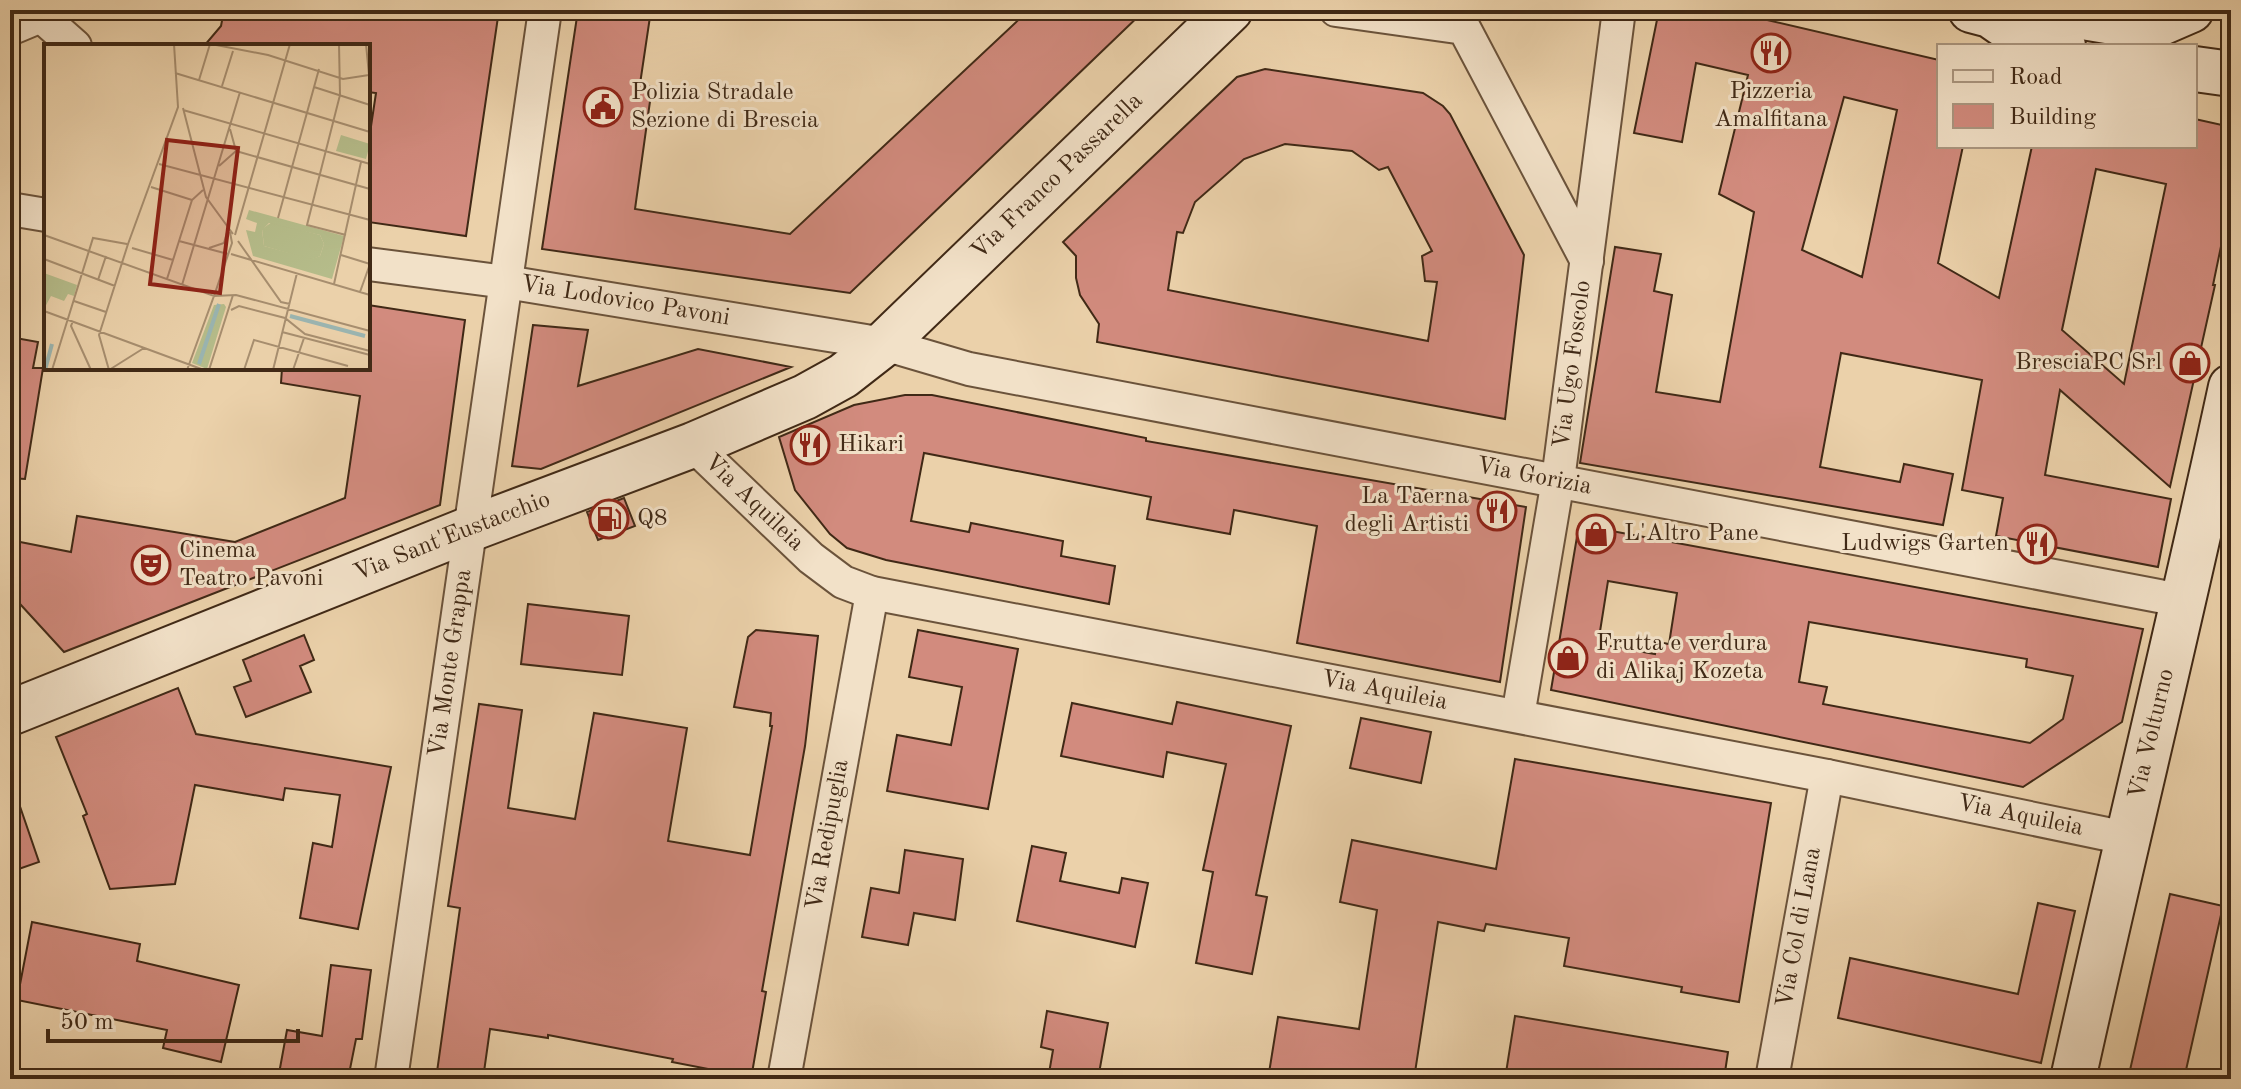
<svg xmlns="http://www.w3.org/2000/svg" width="2241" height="1089" font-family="'Old Standard TT',serif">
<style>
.building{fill:#d28b7e;stroke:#402916;stroke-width:2;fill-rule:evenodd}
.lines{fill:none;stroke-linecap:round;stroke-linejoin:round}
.street-casing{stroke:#6b533b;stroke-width:36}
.secondary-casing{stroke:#402916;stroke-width:48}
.street{stroke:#f2e1c8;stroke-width:32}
.secondary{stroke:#f2e1c8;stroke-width:44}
.labels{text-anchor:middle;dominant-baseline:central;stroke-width:6;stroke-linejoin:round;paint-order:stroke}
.poi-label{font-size:24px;fill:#402916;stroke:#f2e1c8;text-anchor:start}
.street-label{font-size:24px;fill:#402916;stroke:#f2e1c8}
.inset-river{fill:none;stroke:#9ab5b1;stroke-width:4}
.inset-road{fill:none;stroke:#a78e6f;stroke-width:2}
.view{fill:#8f2418;fill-opacity:0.15;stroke:#8f2418;stroke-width:4}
.inset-edge{fill:none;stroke:#402916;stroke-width:4}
</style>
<rect width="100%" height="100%" fill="#ebd1aa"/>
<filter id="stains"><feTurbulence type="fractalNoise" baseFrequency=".0025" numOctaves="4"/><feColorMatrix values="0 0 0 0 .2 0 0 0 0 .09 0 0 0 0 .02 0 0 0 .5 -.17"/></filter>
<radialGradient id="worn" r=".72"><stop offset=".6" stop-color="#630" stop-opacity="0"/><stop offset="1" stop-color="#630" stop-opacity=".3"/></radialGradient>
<path class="building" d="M224,10H499L466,236L368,222V146L376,93L368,92V46H204L221,26Z
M578,10H651L640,84L652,87L635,209L790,234L1029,10H1145L850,293L542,249Z
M1659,10H1724L1939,60V146H1963L1938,263L1999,298L2032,146H2195V119L2231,127V198L2213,285H2215L2170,487L2060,390L2045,475L2171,499L2158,567L1996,536L2003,498L1962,490L1982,380L1841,353L1820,467L1900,482L1904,464L1953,474L1943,525L1580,463L1615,247L1661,254L1654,291L1672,295L1656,392L1720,402L1754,212L1719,194L1748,75L1696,63L1682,142L1634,133ZM1844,97L1897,110L1862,277L1802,250ZM2096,169L2166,184L2124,384L2062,330Z
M1265,69L1423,93L1443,106L1450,114L1524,255L1505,419L1097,342L1099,324L1080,295L1076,278V256L1063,242L1237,77ZM1285,144L1352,151L1379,170L1388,167L1432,251L1422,256L1425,281L1437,282L1428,341L1168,290L1177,232L1183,233L1195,202L1244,159Z
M368,305L465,320L440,505L64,652L10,593V540L71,552L77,516L235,542L345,498L360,396L281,383L282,368H368Z
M533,325L588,330L578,386L698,349L791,367L541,469L512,466Z
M10,337L38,342L33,368H43L25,479L10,478Z
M905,395H932L1146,438V441L1526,507L1500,682L1297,643L1317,526L1234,510L1230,534L1147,519L1151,497L924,453L911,521L969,532L971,523L1063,541L1061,556L1115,566L1109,604L886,560L847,548L830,534L795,490L779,437L854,405Z
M624,498L635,526L598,540L587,512Z
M1579,525L2143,629L2122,722L2023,787L1551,690ZM1608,581L1677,593L1669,644L1657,642L1655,654L1598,644ZM1809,622L2027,659L2026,667L2073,676L2063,719L2030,743L1823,704L1827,687L1799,682Z
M528,604L629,616L622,675L521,664Z
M756,630L818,636L805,746L762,991L766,992L751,1079H723L724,1072L672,1062L673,1059L548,1035V1038L490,1029L483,1079H436L460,908L448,906L479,704L522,710L508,808L575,819L594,713L687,728L668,841L750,855L772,726H770L771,713L734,707L748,637Z
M918,630L1018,649L988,809L887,791L897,735L951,745L962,687L909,677Z
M304,635L314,660L300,666L311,692L246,717L234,687L251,681L243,660Z
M178,688L196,734L391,767L358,929L300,918L313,843L332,847L340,795L285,788L283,800L195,785L175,884L110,889L83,816L87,814L56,737Z
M1177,702L1291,726L1256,895L1267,897L1252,974L1196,963L1213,872L1203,870L1226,764L1167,752L1163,777L1061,756L1072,703L1172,724Z
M1361,718L1431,732L1421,783L1350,768Z
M1515,759L1771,803L1739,1002L1681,992L1682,987L1564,966L1569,938L1486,924L1484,931L1438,922L1414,1079H1268L1278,1017L1359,1029L1377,910L1340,902L1352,840L1496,869Z
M14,789L39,862L10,872V790Z
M1032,846L1066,853L1060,881L1119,893L1122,878L1148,883L1135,947L1017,921Z
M905,850L963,859L955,920L914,913L908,945L862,937L871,888L899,893Z
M2170,894L2223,906L2184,1079H2128Z
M2038,903L2075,911L2041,1063L1838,1018L1850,958L2018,994Z
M32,922L140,944L137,961L239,985L221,1062L163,1048L167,1030L17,1000Z
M331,965L371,970L362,1039H356L348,1079H278L287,1030L322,1036Z
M1047,1011L1108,1023L1098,1079H1048L1053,1050L1041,1047Z
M1515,1016L1728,1052L1724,1079H1505Z"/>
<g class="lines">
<defs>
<g id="street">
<path d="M1336,10L1464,28L1587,261"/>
<path d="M10,29L41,16L75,46"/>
<path d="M10,209L46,215"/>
<path id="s1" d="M368,264L506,282L884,344L969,369L2185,601"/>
<path id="s2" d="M693,445L811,558L843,582L872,593L1827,776L2126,838"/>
<path id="s3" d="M1518,716L1558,480L1619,10"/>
<path id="s4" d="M391,1079L545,10"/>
<path id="s5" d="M784,1079L872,593"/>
<path id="s6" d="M1772,1079L1827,776"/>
</g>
<g id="secondary">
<path d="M1971,10L1990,15L2026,40L2063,46"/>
<path d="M2041,10L2137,26L2161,23L2191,10"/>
<path d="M2195,69L2231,74"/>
<path id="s7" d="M10,713L470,529L693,445L805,397L843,376L884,344L1230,10"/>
<path id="s8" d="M2073,1079C2124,848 2181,619 2231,387"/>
</g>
</defs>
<use href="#street" class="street-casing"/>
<use href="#secondary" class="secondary-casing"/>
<use href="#street" class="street"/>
<use href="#secondary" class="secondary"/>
</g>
<defs>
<symbol id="restaurant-ring" viewBox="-11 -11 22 22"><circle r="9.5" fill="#f2e1c8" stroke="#8f2418" stroke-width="1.5"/><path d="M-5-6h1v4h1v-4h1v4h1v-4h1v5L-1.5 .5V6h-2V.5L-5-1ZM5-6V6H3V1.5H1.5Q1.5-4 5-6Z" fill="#8f2418"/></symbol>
<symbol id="civic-ring" viewBox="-11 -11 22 22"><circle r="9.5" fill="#f2e1c8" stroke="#8f2418" stroke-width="1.5"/><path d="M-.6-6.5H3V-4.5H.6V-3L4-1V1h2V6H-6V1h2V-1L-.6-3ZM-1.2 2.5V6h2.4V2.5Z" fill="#8f2418"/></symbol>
<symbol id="shop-ring" viewBox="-11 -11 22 22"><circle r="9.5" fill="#f2e1c8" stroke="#8f2418" stroke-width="1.5"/><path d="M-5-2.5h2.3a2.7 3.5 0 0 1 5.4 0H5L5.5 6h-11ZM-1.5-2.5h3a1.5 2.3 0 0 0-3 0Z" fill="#8f2418"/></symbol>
<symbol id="fuel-ring" viewBox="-11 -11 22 22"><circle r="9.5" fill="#f2e1c8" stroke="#8f2418" stroke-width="1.5"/><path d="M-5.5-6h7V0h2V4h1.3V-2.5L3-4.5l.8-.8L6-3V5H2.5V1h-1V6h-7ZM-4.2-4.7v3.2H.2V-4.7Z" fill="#8f2418"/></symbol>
<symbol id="theatre-ring" viewBox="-11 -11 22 22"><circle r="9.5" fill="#f2e1c8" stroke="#8f2418" stroke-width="1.5"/><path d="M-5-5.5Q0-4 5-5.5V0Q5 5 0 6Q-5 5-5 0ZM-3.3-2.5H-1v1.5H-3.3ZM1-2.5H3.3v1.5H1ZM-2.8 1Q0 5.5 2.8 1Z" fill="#8f2418"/></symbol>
</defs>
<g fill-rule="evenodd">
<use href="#restaurant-ring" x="1749" y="31" width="44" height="44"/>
<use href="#civic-ring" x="581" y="85" width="44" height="44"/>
<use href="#shop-ring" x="2168" y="341" width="44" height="44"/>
<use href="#restaurant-ring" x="788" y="423" width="44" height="44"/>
<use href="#restaurant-ring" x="1475" y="489" width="44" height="44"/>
<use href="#fuel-ring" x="587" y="497" width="44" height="44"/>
<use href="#shop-ring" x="1574" y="512" width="44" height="44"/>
<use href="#restaurant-ring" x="2015" y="522" width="44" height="44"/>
<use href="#theatre-ring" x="129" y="543" width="44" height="44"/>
<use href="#shop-ring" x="1546" y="636" width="44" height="44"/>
</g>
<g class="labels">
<g class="poi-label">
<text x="1771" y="92" text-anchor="middle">Pizzeria<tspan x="1771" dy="28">Amalfitana</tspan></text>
<text x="631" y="93">Polizia Stradale<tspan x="631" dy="28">Sezione di Brescia</tspan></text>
<text x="2162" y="363" text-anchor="end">BresciaPC Srl</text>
<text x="838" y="445">Hikari</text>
<text x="1469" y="497" text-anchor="end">La Taerna<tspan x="1469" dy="28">degli Artisti</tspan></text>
<text x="637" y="519">Q8</text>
<text x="1624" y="534">L'Altro Pane</text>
<text x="2009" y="544" text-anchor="end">Ludwigs Garten</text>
<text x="179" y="551">Cinema<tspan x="179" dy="28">Teatro Pavoni</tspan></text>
<text x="1596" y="644">Frutta e verdura<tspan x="1596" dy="28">di Alikaj Kozeta</tspan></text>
</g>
<g class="street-label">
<text stroke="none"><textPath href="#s7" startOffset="1192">Via Franco Passarella</textPath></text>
<text stroke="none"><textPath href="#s1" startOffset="260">Via Lodovico Pavoni</textPath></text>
<text stroke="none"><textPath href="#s3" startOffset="356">Via Ugo Foscolo</textPath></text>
<text stroke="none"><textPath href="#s1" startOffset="1186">Via Gorizia</textPath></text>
<text stroke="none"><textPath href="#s2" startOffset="84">Via Aquileia</textPath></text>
<text stroke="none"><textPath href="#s7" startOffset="476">Via Sant'Eustacchio</textPath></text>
<text stroke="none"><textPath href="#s4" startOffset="420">Via Monte Grappa</textPath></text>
<text stroke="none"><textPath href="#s2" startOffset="756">Via Aquileia</textPath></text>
<text stroke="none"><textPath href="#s8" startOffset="354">Via Volturno</textPath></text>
<text stroke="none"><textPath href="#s2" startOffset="1404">Via Aquileia</textPath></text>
<text stroke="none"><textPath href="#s5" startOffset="248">Via Redipuglia</textPath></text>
<text stroke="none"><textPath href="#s6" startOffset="154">Via Col di Lana</textPath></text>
</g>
</g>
<g transform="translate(44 44)">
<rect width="326" height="326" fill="#ebd1aa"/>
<path d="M228,178L276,191L280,200L276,212L267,216L220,202L218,185Z" fill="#b5bc8a"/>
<path d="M297,91L326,100L322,115L292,107ZM205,166L300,192L288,235L209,212L202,186L211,188L213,179L202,175ZM225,179L276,191L280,200L276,212L267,215L220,202L218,186ZM0,229L33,241L30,252L24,250L20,257L7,252L0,265ZM180,260L182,263L163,325L148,319L170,261Z" fill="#b5bc8a" fill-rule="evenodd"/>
<path class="inset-river" d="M246,272L321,292M155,320L175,260M1,326L8,300"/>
<path class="inset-road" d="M167,0L224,11L299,35L325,31M295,0L296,51L263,181L302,191M322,0L325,31M131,29L326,88M155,36L166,0M178,42L189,7M270,43L326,61M139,64L162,153L189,190M139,66L326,120M192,107L326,145M115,120L326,176M175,122L192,107L186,85M107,143L148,156M234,174L275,25M0,191L170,252L188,199L186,188M191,191L246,0M135,197L184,210M194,197L237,258L246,260M84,200L134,63L130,0M88,204L129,216M165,204L180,199L184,185M187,210L326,251M297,211L326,220M0,215L71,242M123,235L148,156L159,146M54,236L62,212M290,240L317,118M138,241L196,48M316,248L326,220M30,257L62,268M187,266L195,262L241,274L261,290L326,307M0,267L160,326M29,277L27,282L47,326M238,288L326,311M8,326L49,194L83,200M65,326L55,291L84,200M65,326L100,304M143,326L170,252L192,251L326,287M165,326L189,251M200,326L210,296L304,322M229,326L253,229M249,326L260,294"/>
<path class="view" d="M123,96L194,104L176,249L106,240Z"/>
<rect width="326" height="326" class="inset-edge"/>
</g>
<rect width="2241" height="1089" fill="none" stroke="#ebd1aa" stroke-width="40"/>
<rect x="12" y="12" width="2217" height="1065" fill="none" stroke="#402916" stroke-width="4"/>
<rect x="20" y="20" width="2201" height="1049" fill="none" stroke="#402916" stroke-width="2"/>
<rect x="1937" y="44" width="260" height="104" fill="#f2e1c8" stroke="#ab9781" stroke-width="2"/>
<rect x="1953" y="70" width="40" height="12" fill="#f2e1c8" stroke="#ab9781" stroke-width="2"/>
<text x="2009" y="84" font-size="24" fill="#402916">Road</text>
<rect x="1953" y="104" width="40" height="24" fill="#d28b7e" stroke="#ab9781" stroke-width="2"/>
<text x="2009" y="124" font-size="24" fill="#402916">Building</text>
<path d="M48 1029v12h250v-12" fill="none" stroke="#402916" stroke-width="4"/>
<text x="60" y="1029" font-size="24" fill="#402916" stroke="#f2e1c8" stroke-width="6" paint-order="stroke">50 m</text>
<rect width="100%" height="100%" filter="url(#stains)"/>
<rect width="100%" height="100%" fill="url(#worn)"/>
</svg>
